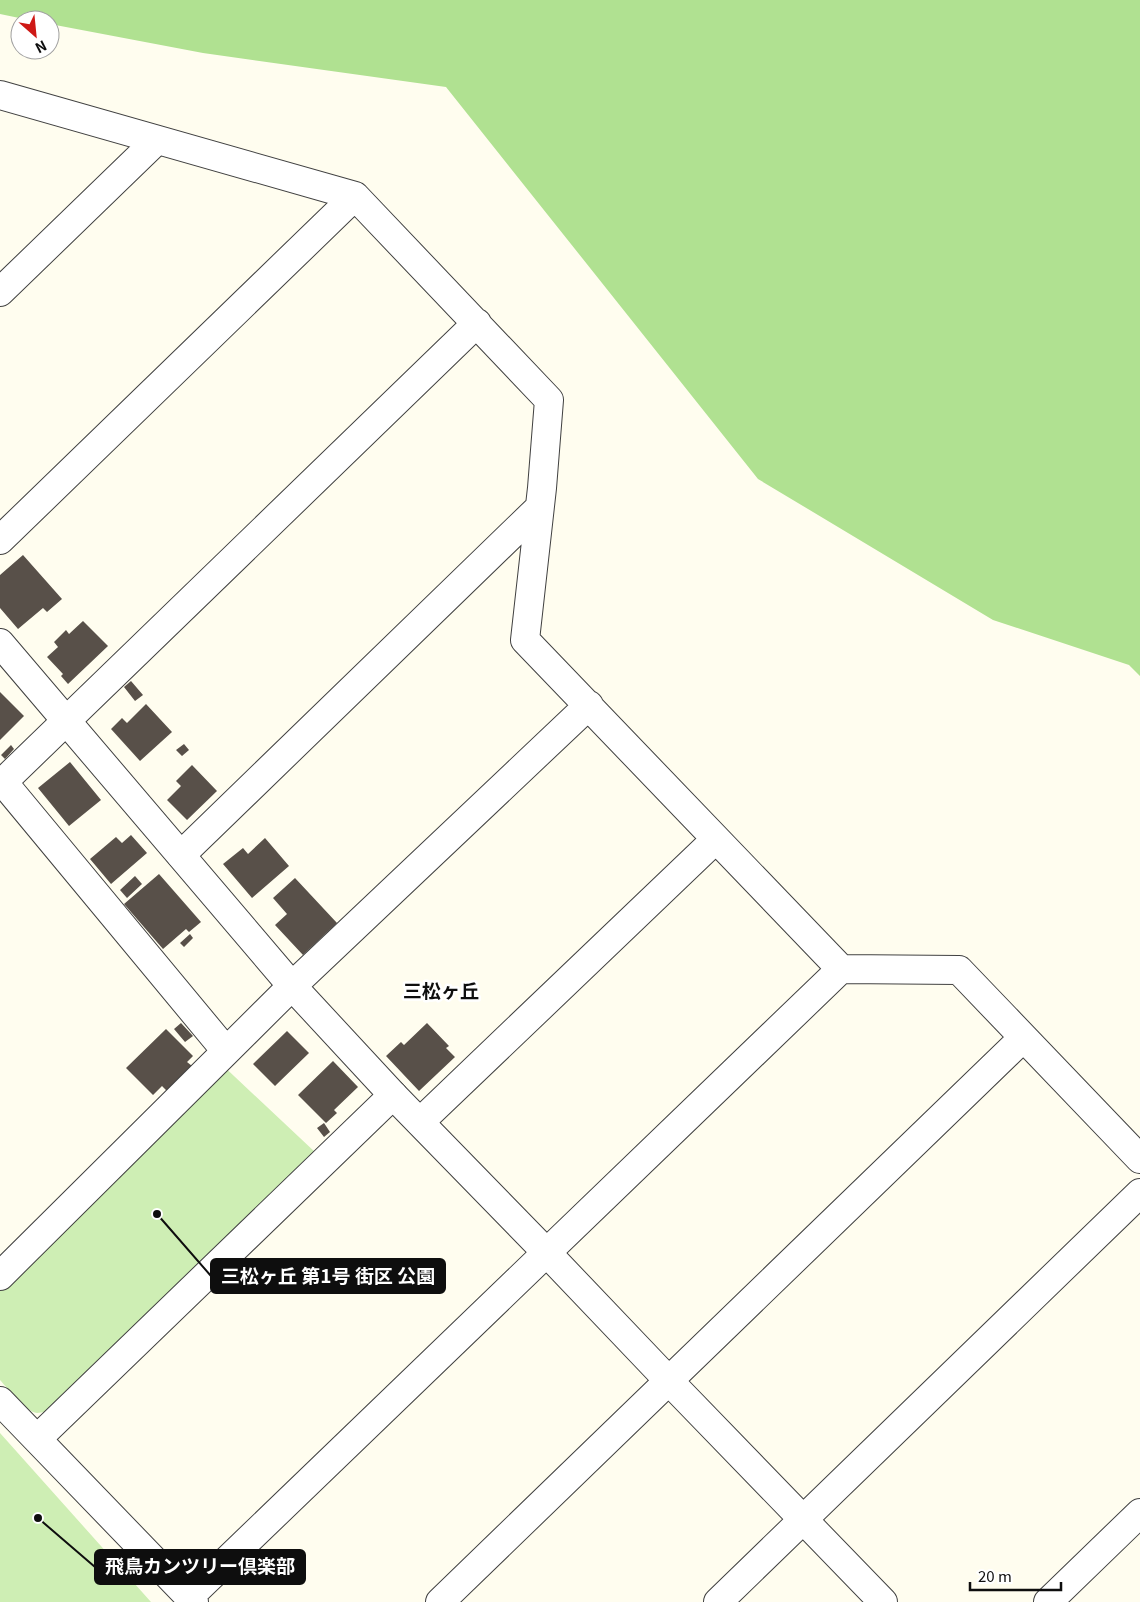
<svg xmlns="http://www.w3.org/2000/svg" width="1140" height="1602" font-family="Georgia,'Noto Sans JP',serif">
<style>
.green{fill:#ceeeb4}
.forest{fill:#b0e191}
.building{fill:#585049}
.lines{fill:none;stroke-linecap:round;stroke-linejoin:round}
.minor-casing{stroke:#414141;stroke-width:30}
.tertiary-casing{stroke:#414141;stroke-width:30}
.minor{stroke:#fff;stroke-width:28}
.tertiary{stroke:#fff;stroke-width:28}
.labels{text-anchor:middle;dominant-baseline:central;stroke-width:5;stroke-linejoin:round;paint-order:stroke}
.neighbourhood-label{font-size:19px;font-weight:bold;fill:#0e0e0e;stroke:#fff}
.leader{fill:none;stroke:#0e0e0e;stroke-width:2}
.callout-dot{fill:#0e0e0e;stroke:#fff;stroke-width:2}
.callout{fill:#0e0e0e;stroke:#0e0e0e;stroke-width:2}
.callout-label{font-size:19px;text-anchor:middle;font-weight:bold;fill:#fff}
</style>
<rect width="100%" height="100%" fill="#fffdef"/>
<path class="green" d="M217,1060L316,1153L53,1408C48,1410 43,1413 37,1413C26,1412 8,1389 0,1380V1276Z
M0,1433L151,1602H0Z"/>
<path class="forest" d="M0,0H1140V676L1129,665L993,620L758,479L446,87L203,53L50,24V20H29L0,14Z"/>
<path class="building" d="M23,555L62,599L47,612L43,608L18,629L0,608V575Z
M83,621L108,646L68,684L61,676L63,674L47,657L58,647L54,642L66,630L69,634Z
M131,681L143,695L135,701L124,687Z
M0,692L24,716L0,740Z
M146,704L172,732L140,761L111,729L122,718L127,723Z
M184,744L189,750L182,756L176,750Z
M11,745L14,749L5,759L1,755Z
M70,762L101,800L69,826L38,788Z
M192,765L217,791L187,820L167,800L181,786L176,781Z
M131,835L147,853L111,884L90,859L116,837L122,843Z
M265,838L289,866L252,898L223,864L243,848L248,854Z
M159,874L201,922L189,932L186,929L163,949L124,904Z
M135,876L142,884L127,898L120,890Z
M295,878L337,923L303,955L275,925L287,914L273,898Z
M190,934L193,938L184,947L180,943Z
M181,1023L193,1036L185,1042L174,1029Z
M427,1023L449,1046L446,1048L455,1057L419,1091L386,1056L401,1042L404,1045Z
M166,1029L193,1056L187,1062L192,1066L167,1091L162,1086L153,1095L126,1068Z
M287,1031L309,1053L275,1086L253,1064Z
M333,1061L358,1087L334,1110L337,1113L326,1123L298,1095Z
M324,1123L330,1132L324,1137L317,1128Z"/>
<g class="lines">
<defs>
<path id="minor" d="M0,95L355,196L549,400L542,488L525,640L841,969L959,970L1140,1159
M0,292L157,140
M0,540L355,196
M181,855L539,508
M226,1051L3,782L477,323
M420,1122L716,839
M0,1276L292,986L589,705
M0,1401L194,1602
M37,1439L393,1095
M189,1597L841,969
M440,1602L1023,1038
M718,1602L1140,1193
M1048,1602L1140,1513"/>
<path id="tertiary" d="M0,643L292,986L393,1095L547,1253L669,1381L883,1602"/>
</defs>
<use href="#minor" class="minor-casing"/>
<use href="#tertiary" class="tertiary-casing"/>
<use href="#minor" class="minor"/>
<use href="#tertiary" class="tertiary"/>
</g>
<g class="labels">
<g class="neighbourhood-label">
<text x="441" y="989">三松ヶ丘</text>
</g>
</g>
<path class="leader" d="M157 1214L211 1276M38 1518L95 1567"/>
<g class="callout-dot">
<circle cx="157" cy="1214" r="5"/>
<circle cx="38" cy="1518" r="5"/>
</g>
<g class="callout">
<rect x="211" y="1259" width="234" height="34" rx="5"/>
<rect x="95" y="1550" width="210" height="34" rx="5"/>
</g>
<g class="callout-label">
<text x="328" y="1283">三松ヶ丘 第1号 街区 公園</text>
<text x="200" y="1573">飛鳥カンツリー倶楽部</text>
</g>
<g transform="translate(35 35) rotate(153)"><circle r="24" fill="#ffffff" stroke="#9f9f9f"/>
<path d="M0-4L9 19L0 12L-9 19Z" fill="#ce1916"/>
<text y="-8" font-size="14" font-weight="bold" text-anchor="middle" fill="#0e0e0e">N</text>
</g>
<path d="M970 1582v8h91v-8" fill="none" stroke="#0e0e0e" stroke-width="2.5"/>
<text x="978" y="1582" font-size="15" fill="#0e0e0e" stroke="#ffffff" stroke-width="4" paint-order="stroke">20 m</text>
</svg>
